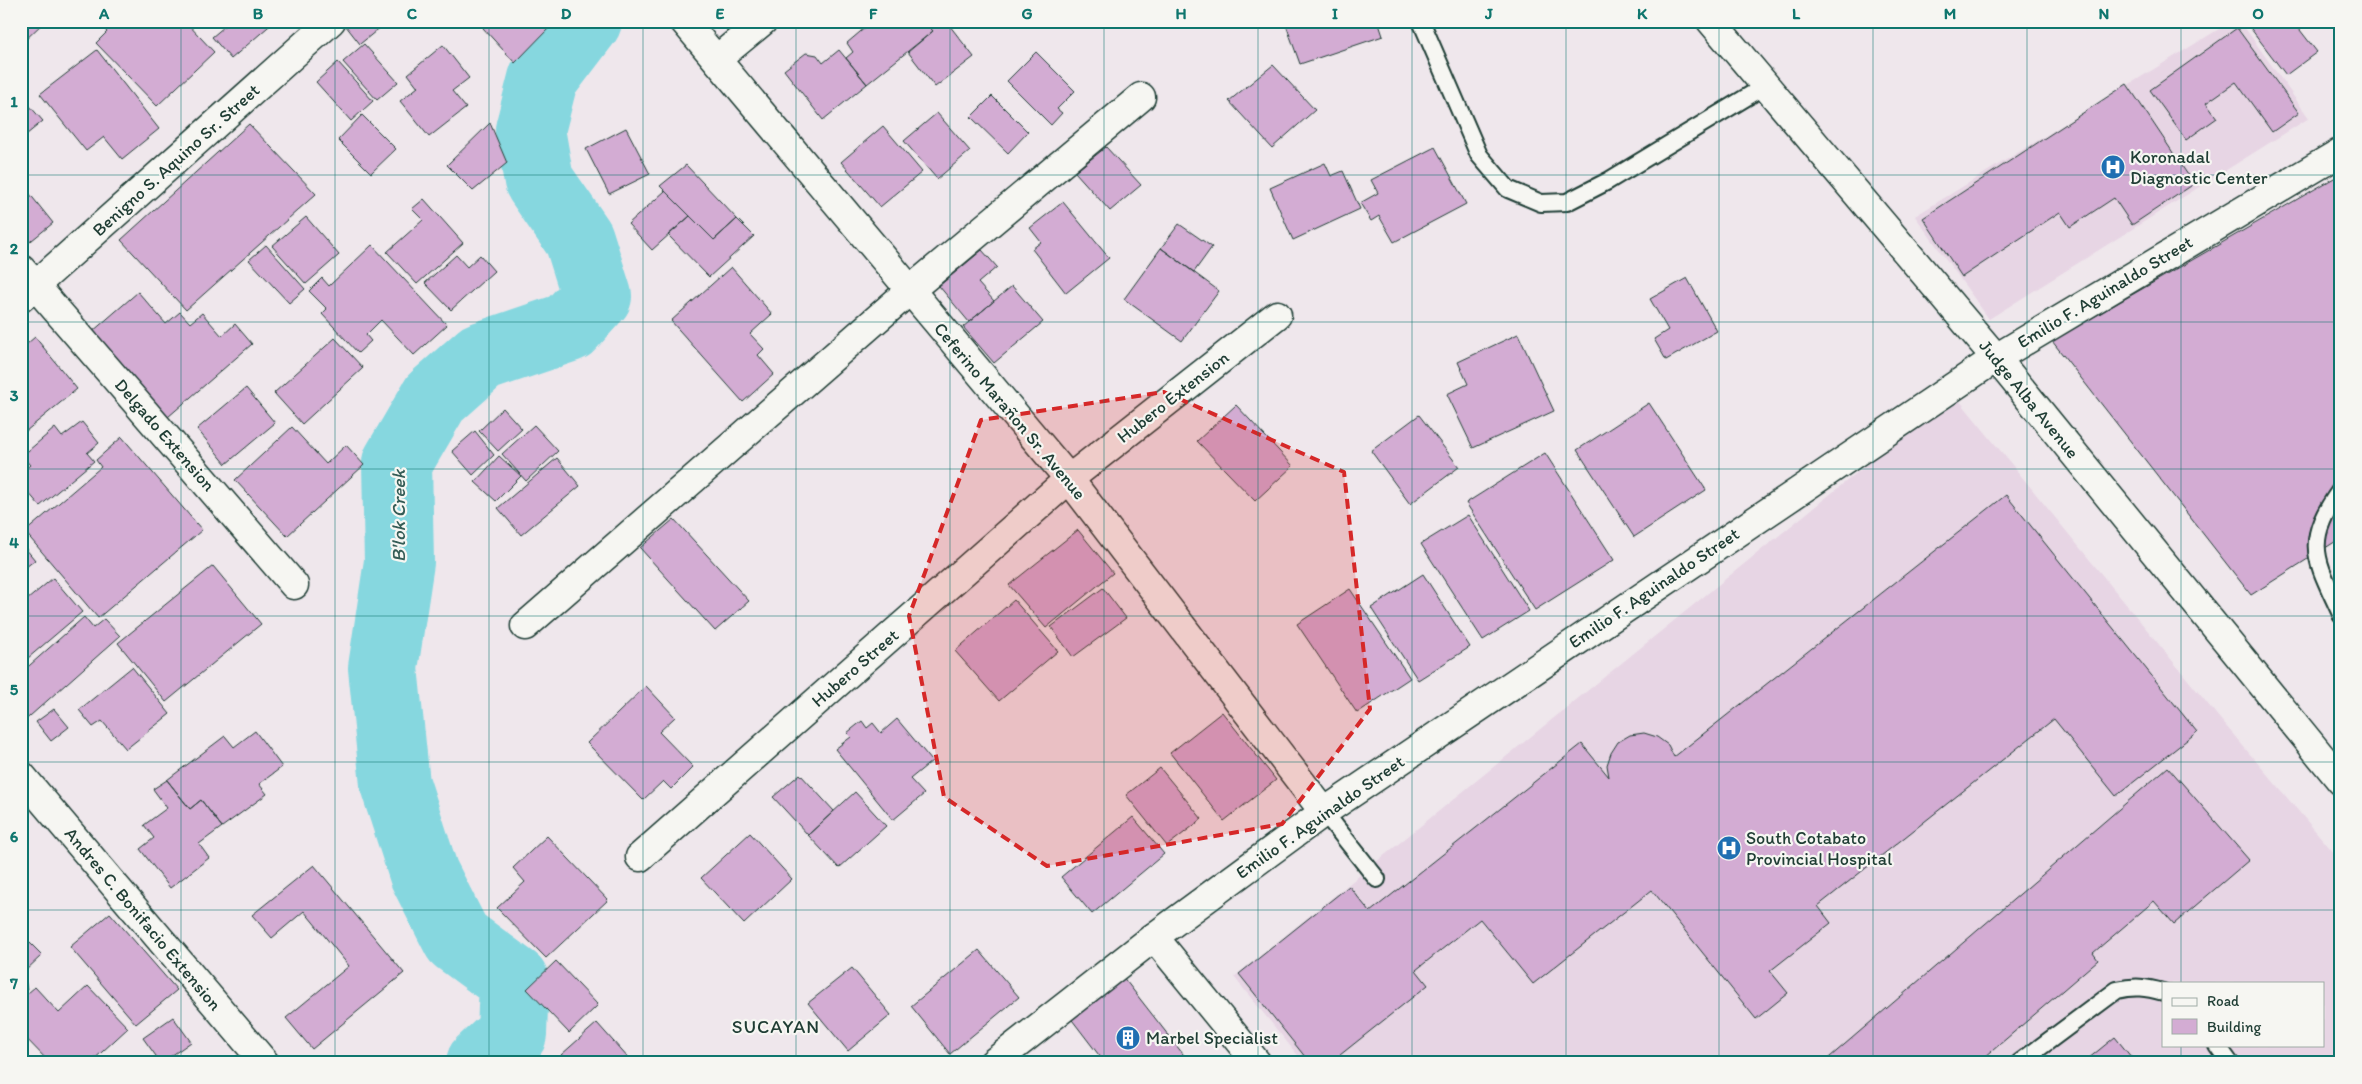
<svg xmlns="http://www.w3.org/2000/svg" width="2362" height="1084" font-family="Itim,sans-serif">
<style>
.built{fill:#e7d5e4;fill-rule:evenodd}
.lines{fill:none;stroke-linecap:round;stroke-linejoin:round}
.river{stroke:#86d7df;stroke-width:70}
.building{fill:#d3acd3;stroke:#1f3d34}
.lane-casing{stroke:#1f3d34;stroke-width:20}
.street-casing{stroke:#1f3d34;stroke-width:31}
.secondary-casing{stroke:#1f3d34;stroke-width:31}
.lane{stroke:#f6f6f2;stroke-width:16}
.street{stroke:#f6f6f2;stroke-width:28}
.secondary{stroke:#f6f6f2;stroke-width:28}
.marked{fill:#d62828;fill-opacity:0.2;stroke:#d62828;stroke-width:4;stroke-dasharray:10 6;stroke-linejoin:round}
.grid{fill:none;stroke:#0f766e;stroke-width:1;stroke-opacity:0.55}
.labels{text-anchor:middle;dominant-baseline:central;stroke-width:4.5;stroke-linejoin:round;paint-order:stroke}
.poi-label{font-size:18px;fill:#1f3d34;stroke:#f6f6f2;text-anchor:start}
.street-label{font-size:18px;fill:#1f3d34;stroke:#f6f6f2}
.water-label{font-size:19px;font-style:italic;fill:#345c56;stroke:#f6f6f2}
.neighbourhood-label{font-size:19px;letter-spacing:1px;fill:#1f3d34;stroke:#f6f6f2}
.neatline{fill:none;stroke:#0f766e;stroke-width:2}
.grid-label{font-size:16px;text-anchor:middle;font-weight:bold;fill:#0f766e}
</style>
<rect width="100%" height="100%" fill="#efe7ec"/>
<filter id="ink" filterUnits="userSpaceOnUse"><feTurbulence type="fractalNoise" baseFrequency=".02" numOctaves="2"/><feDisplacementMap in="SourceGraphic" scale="10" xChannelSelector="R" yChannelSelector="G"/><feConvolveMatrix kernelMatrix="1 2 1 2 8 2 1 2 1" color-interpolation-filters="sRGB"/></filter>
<g filter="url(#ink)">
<path class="built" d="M2232,21H2240L2309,118L1989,319L1915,216Z
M1954,394L2220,719L2341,861V1063H1304L1234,977ZM2163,983H2323V1045H2163Z"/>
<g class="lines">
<path class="river" d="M481,1063L512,1034L514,981L457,939L424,874L395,784L383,668L399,562L397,463L435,398L481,357L569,327L597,296L579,239L539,181L530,130L543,79L587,21"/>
</g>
<path class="building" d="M21,21H45L21,44Z
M97,21H185L214,52L157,106L96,43L107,32Z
M231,21H275L231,59L212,37Z
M342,21H387V22L360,44Z
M490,21H543L550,27L515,63L483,28Z
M873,21H882L885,26L890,21H924L933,31L867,84L846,58L853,52L847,43Z
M939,21H946L974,57L935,87L908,52L933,31L930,28Z
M1378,21L1383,36L1300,64L1285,22Z
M2245,21H2293L2317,52L2286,75Z
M2237,28L2299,113L2272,132L2236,82L2206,103L2217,118L2186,140L2150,90Z
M364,44L398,82L377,100L343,62Z
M443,45L469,78L452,91L466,108L429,137L400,101L418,87L408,74Z
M97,50L159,129L122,159L104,137L86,151L40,94Z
M839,50L867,84L823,120L784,70L806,53L817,55L823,63Z
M1036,52L1075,91L1057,109L1062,113L1051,125L1007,81Z
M338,62L373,101L351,121L316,82Z
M1273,65L1315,110L1272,148L1229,101Z
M2127,84L2194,184L2132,225L2114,198L2070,227L2060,212L1962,277L1923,218Z
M21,96L43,121L21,139Z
M992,96L1028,132L1008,153L971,117Z
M937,113L970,151L937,179L904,141Z
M362,115L396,149L371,173L338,140Z
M490,123L507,163L473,191L447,165Z
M249,124L316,194L186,310L121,240Z
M883,126L922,172L880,207L841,162Z
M626,128L650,174L609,194L586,149Z
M1106,147L1141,185L1110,211L1075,172Z
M1435,147L1466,204L1394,242L1379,216L1371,221L1360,203L1378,193L1371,180Z
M1325,163L1331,176L1343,171L1360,209L1293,240L1270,188Z
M686,165L737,219L714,240L660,186Z
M2341,174V538L2251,595L2052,341Z
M21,183L53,223L21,249Z
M665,191L690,216L652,250L628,224Z
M424,199L463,243L417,284L387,252L423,220L412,209Z
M1063,202L1109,258L1066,293L1032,249L1041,242L1030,228Z
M690,216L714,240L737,219L754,236L709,277L668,235Z
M306,217L339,255L306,284L272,246Z
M1179,224L1212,247L1194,272L1161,248Z
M266,245L305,289L289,303L249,260Z
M372,245L447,325L414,355L381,320L366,335L371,341L358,353L322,314L327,309L309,291L322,278L329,286Z
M1161,248L1219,291L1182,341L1124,299Z
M982,250L997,267L978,283L994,301L969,322L939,286Z
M456,255L467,267L480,255L494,271L451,310L425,283Z
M731,267L772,314L750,334L764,349L758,355L774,374L743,402L671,321Z
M1687,278L1717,331L1666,360L1654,339L1668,330L1650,299Z
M1012,286L1043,322L994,363L963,327Z
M138,292L166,324L180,312L190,323L202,313L222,336L235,324L252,344L168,417L92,332Z
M1518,334L1554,411L1473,448L1447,394L1468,384L1458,362Z
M35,337L77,389L26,431L21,426V349Z
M335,338L363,368L302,424L274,393Z
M246,388L275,423L226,464L197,429Z
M1649,403L1706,490L1634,537L1577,450Z
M1236,405L1293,466L1255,501L1197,441Z
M503,408L522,429L498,451L479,431Z
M1419,415L1459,467L1410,504L1371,451Z
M82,422L99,443L87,453L94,461L40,506L21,484V473L30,465L22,456L55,428L62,437Z
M534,425L558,451L526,481L502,454Z
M292,427L326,464L346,445L364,465L287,536L235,480Z
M475,431L494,455L473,475L452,451Z
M122,437L202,530L98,618L25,532L101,467L96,460Z
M1545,453L1614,560L1535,610L1466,503Z
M499,456L521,476L496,501L475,482Z
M557,458L580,486L521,535L498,508Z
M2006,495L2197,732L2116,796L2054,719L1818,906L1831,923L1770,971L1788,993L1756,1019L1652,890L1533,984L1480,919L1416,970L1428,985L1330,1063H1310L1239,974L1349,886L1370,912L1582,744L1609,777L1607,765L1611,753L1618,742L1630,735L1644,733L1657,737L1668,745L1674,757Z
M1468,515L1529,611L1483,640L1421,544Z
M674,519L749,601L715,631L640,548Z
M1078,530L1113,573L1046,628L1009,585Z
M21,543L35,560L21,571Z
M213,566L261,624L166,702L118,643Z
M1423,574L1470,647L1418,680L1371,608Z
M53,578L82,612L21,664V605Z
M1103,588L1126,618L1073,657L1051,627Z
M1350,589L1410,678L1357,713L1297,624Z
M1014,600L1058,651L999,701L955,651Z
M84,617L93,628L104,619L120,636L21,724V673Z
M132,667L170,714L126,749L102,721L93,727L79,710Z
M646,686L675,717L659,732L693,767L671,789L663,781L643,800L587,743Z
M54,709L69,727L51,741L36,722Z
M1222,712L1276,780L1224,821L1170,753Z
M897,719L932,761L910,779L924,794L893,820L835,749L851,737L847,733L862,721L867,728L873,723L881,733Z
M255,731L282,767L259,784L267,794L222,827L201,800L190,809L167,780L225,736L234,747Z
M2168,767L2249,860L2174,924L2154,901L2093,953L2098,960L1978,1063H1823Z
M1160,768L1202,819L1167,846L1126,795Z
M800,774L834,811L808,835L773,797Z
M167,780L190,809L201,800L222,827L199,844L209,858L170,888L140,849L154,838L144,825L167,808L153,789Z
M855,792L886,826L839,868L808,835Z
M1133,817L1164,854L1092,914L1061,877Z
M750,833L792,879L744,924L701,878Z
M547,836L608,900L546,958L497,908L525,882L513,868Z
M314,865L404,973L312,1049L286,1018L349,966L304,911L272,938L252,915Z
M110,913L177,990L136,1024L70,947Z
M21,934L42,955L24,972L27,991L21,997Z
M979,950L1019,997L950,1054L911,1006Z
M556,961L598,1005L569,1033L527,989Z
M852,968L891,1015L848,1051L808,1003Z
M1119,972L1190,1063H1105L1066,1012Z
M88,986L128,1028L90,1063H50L21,1033V999L35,987L59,1013Z
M173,1017L191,1042L161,1063L143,1038Z
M597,1023L629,1059L625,1063H568L561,1055Z
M2115,1037L2136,1063H2083Z"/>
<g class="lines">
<defs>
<path id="lane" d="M1421,21L1479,155L1508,189L1541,203L1567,202L1608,181L1765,86
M2341,489C2302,543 2316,559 2341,614
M1324,812L1377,879
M2217,1045L2230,1063
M2019,1063L2117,990C2134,986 2146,987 2163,992"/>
<path id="street" d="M717,59L763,21
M21,269L294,585
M525,626L909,291L1141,97
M21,775L265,1063
M640,857L1069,479L1277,315
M1154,937L1257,1063"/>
<path id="secondary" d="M684,21L1069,479L1324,812
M1711,21L1996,358L2341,781
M21,298L331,21
M993,1063L1154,937L1324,812L1996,358L2341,152"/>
</defs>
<use href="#lane" class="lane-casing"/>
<use href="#street" class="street-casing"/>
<use href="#secondary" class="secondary-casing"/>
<use href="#lane" class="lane"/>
<use href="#street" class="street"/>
<use href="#secondary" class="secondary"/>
</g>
</g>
<path class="marked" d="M1164,392L1344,472L1370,709L1282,824L1047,866L944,797L909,616L981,420Z"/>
<path class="grid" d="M181,21V1063M335,21V1063M489,21V1063M643,21V1063M796,21V1063M950,21V1063M1104,21V1063M1258,21V1063M1412,21V1063M1566,21V1063M1719,21V1063M1873,21V1063M2027,21V1063M2181,21V983M21,175H2341M21,322H2341M21,469H2341M21,616H2341M21,762H2341M21,910H2341M2181,1045V1063"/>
<defs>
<symbol id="hospital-disc" viewBox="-11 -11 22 22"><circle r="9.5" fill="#1f6fb2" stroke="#f6f6f2"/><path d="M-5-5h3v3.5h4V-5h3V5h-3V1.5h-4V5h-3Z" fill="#fff"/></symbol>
<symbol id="building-disc" viewBox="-11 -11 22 22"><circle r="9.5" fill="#1f6fb2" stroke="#f6f6f2"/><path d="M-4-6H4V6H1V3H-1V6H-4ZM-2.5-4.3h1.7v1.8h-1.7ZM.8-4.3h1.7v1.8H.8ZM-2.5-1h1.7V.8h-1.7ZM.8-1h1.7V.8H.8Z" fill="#fff"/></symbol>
</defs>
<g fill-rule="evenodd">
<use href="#hospital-disc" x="2099" y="153" width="28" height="28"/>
<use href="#hospital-disc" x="1715" y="834" width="28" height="28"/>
<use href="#building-disc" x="1114" y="1024" width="28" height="28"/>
</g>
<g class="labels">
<g class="poi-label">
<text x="2130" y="157">Koronadal<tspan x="2130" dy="21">Diagnostic Center</tspan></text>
<text x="1746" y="838">South Cotabato<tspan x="1746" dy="21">Provincial Hospital</tspan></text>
<text x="1146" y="1038">Marbel Specialist</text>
</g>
<g class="street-label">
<text transform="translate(176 160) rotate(-42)">Benigno S. Aquino Sr. Street</text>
<text transform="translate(2105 292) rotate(-31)">Emilio F. Aguinaldo Street</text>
<text transform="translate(1173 397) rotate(-38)">Hubero Extension</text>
<text transform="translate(2029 399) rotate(51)">Judge Alba Avenue</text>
<text transform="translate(1010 411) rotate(50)">Ceferino Marañon Sr. Avenue</text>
<text transform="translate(165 435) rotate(49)">Delgado Extension</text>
<text transform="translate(1654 588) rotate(-34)">Emilio F. Aguinaldo Street</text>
<text transform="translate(855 668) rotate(-41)">Hubero Street</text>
<text transform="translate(1320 817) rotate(-35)">Emilio F. Aguinaldo Street</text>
<text transform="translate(143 919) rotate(50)">Andres C. Bonifacio Extension</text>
</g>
<g class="water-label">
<text transform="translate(398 516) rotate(-90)">B'lok Creek</text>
</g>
<g class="neighbourhood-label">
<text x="776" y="1026">SUCAYAN</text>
</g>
</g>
<rect width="2362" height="1084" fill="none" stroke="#f6f6f2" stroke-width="55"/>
<rect x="2162" y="982" width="162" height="65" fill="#f6f6f2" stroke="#a0aca6"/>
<rect x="2172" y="998" width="25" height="8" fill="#f6f6f2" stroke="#a0aca6"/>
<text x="2207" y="1006" font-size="15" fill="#1f3d34">Road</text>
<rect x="2172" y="1019" width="25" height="15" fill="#d3acd3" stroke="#a0aca6"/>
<text x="2207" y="1032" font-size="15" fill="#1f3d34">Building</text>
<rect x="28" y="28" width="2306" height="1028" class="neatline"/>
<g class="grid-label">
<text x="104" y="19">A</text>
<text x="258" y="19">B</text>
<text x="412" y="19">C</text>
<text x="566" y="19">D</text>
<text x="720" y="19">E</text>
<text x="873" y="19">F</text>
<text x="1027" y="19">G</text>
<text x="1181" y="19">H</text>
<text x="1335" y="19">I</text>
<text x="1489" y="19">J</text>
<text x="1642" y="19">K</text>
<text x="1796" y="19">L</text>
<text x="1950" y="19">M</text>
<text x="2104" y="19">N</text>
<text x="2258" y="19">O</text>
<text x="14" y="107">1</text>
<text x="14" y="254">2</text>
<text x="14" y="401">3</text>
<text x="14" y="548">4</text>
<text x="14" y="695">5</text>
<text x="14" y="842">6</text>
<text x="14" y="989">7</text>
</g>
</svg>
